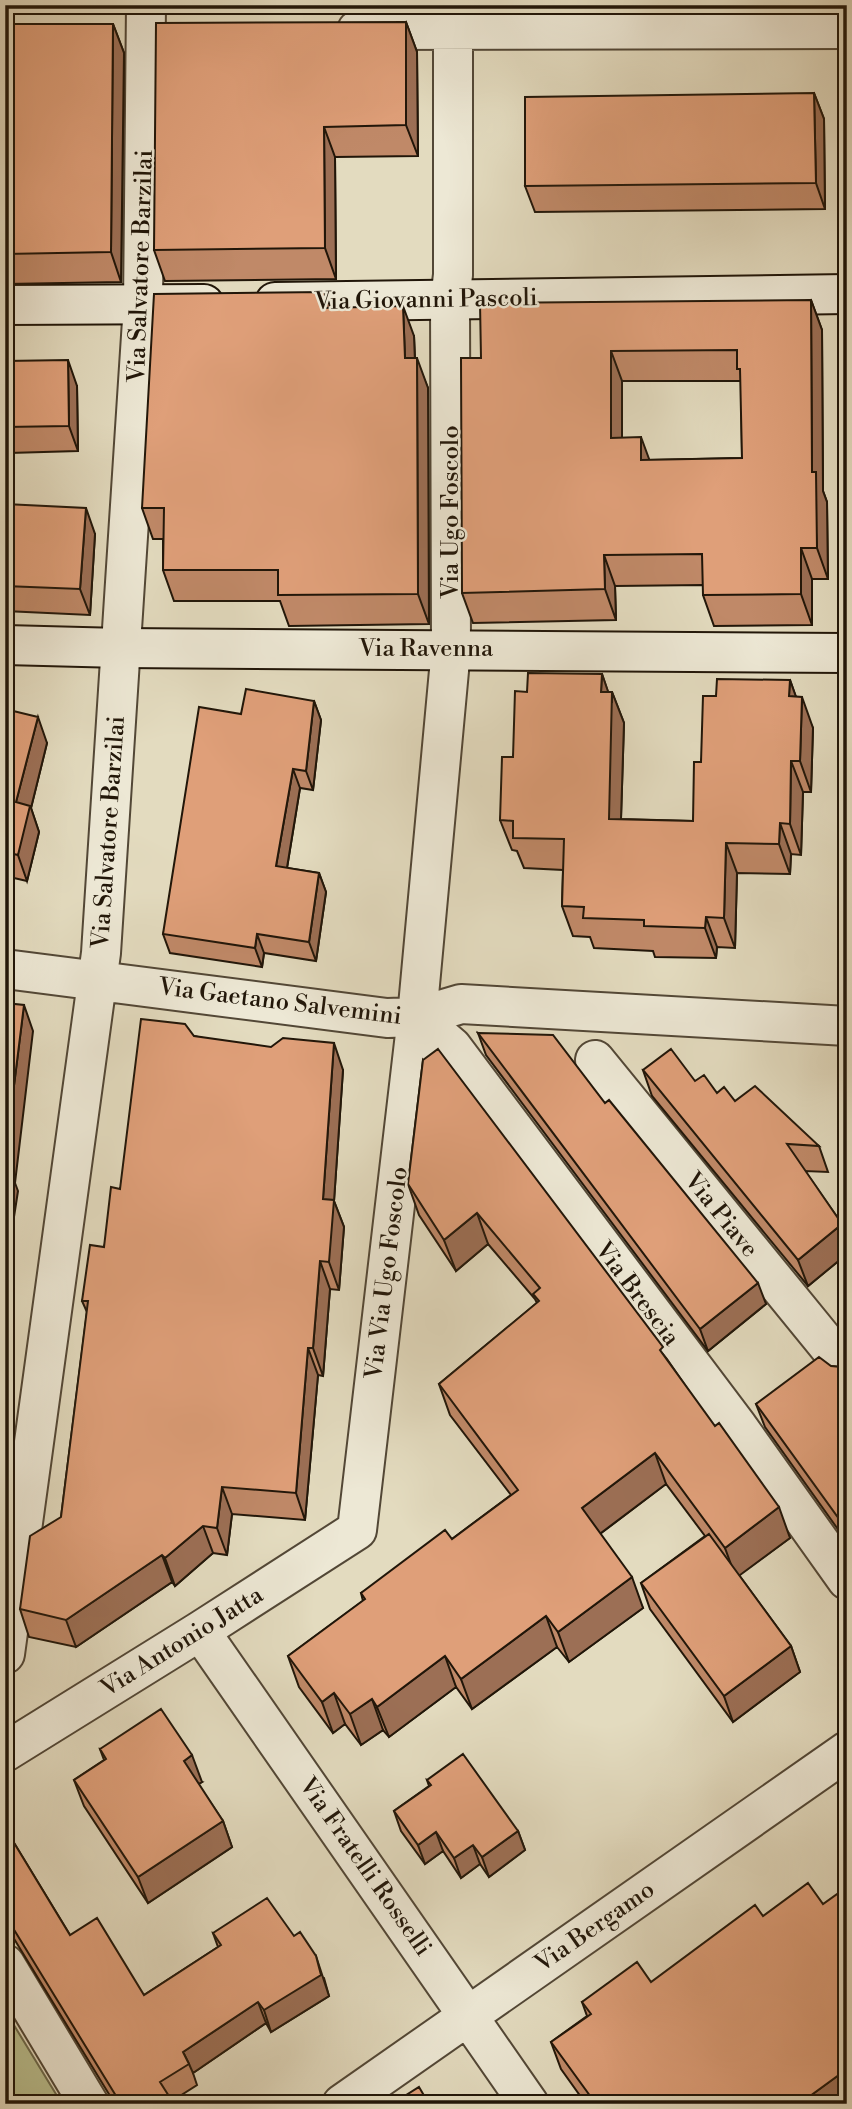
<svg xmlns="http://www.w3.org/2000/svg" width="852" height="2109" font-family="'Libre Bodoni',serif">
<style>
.green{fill:#b9be8e;stroke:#6d6a4c;stroke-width:2}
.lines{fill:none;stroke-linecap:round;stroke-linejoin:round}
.street-casing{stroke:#524736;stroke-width:42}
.secondary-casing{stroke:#211609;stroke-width:42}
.street{stroke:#ede8d5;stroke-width:38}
.secondary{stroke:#ede8d5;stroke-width:38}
.wall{fill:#c08968;stroke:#211609;stroke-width:2;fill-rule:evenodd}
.shaded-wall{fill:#9c6f55;stroke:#211609;stroke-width:2}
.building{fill:#df9f79;stroke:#211609;stroke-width:2;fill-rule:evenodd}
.labels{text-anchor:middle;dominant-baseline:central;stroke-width:5;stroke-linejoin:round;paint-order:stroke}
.street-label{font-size:24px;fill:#211609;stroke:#ede8d5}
</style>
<rect width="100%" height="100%" fill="#e3dbbf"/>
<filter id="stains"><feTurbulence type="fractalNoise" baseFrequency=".00286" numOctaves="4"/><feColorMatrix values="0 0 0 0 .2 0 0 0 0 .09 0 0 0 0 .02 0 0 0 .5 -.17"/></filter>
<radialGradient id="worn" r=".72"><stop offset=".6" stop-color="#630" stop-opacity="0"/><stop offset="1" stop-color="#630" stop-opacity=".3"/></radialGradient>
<path class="green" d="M9,2017L62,2104H5V2020Z"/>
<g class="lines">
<defs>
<path id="street" d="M357,30L847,29
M5,969L387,1018L417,1017L461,1004L847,1026
M417,1017L452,1047L738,1427L847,1580
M595,1060L847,1369
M200,1631L529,2104
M5,1654L101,953L143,305L146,5
M5,1752L200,1631L357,1530L417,1017L451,649L450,299L453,275V5
M5,1964L89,2104
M342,2104L847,1751"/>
<path id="secondary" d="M275,302L847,294
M5,305L204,304
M5,645L121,648L847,653"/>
</defs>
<use href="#street" class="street-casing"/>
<use href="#secondary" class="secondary-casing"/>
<use href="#street" class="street"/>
<use href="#secondary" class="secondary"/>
</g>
<path class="wall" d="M5,5H125L124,10H5Z
M166,5H416L417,9L168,10Z
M406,22L417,52L418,156L335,157L336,279L165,281L154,250Z
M5,24H113L124,53L121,282L5,284Z
M814,93L824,119L825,209L535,212L525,186Z
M811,300L822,330L823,491L827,502L828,579H812V625L714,626L703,595V585L615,586L616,620L473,623L462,593L481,358ZM622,381H741L742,458L649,460L622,437Z
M331,308L414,336L415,358L428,388L429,624L289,626L280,601H174L163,570V539H153L142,508Z
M5,361L77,386L78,451L9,453V505L95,534L90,615L5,611Z
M602,674L608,692H612L624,723L621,819L693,821L701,762L716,696L790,680L796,697L813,728L811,792H803L801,855L791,854L790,874L737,873L735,948L717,947L716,958L655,957L653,951L594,948L590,937L573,936L562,906L563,870L524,868L517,851L512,850L500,820L513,757L527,692Z
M314,701L321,720L313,790L300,788L287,868L319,873L326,892L316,961L264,953L262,967L170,953L163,934L241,714Z
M5,709L47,743L31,808L39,832L27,881L5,876Z
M478,1033L605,1103L766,1304L708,1351L486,1055Z
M194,1036L343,1070L334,1201L344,1227L339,1290L330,1289L323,1376L318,1375L305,1520L232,1514L227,1555L213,1553L175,1586L172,1582L76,1647L29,1637L20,1609L61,1517L87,1312L82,1301L104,1247L120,1189Z
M423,1060L667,1359L790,1538L739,1575L791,1646L800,1672L733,1722L650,1609L641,1583L705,1536L666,1484L600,1534L643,1608L569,1662L557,1647L472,1709L456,1687L389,1737L383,1730L361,1745L345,1724L333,1733L299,1687L288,1656L363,1601L361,1593L452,1539L511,1495L450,1415L439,1384L537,1303L535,1299L488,1244L456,1271L419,1215L408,1184Z
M643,1070L695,1081L717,1093L735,1101L819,1146L828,1172L805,1171L842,1224L847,1237V1254L808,1286L652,1096Z
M847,1364V1542L765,1427L756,1404L831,1366L841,1367Z
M100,1749L202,1782L198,1784L223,1821L232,1847L148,1903L84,1806L74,1780L104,1760Z
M427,1780L518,1831L525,1850L489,1877L480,1864L461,1878L443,1851L425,1864L401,1831L394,1811L429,1786Z
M5,1828L70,1935L144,1995L218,1947L213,1933L324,1978L329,1996L271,2032L266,2023L193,2073L197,2085L172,2101L174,2104H115L5,1924Z
M651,1982L845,2104H586L561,2069L551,2042L587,2016L582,2002Z"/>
<path class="shaded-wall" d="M406,22L417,52L418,156L406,125Z
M113,24L124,53L121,282L111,252Z
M814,93L824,119L825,209L816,183Z
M324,127L335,157L336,279L325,248Z
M325,292L336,323L325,308Z
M811,300L822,330L823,491L827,502L828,579L817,548L812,472Z
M403,306L414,336L416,388L405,358Z
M611,351L622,381V468L611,438Z
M417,358L428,388L429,624L418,594Z
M68,360L77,386L78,451L69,426Z
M641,437L652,467L641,460Z
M5,442L9,453V529L5,519Z
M86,508L95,534L90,615L80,589Z
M801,548L812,579V625L801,594Z
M604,555L615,586L616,620L605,589Z
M602,674L612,703V692L624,723L620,850L609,819L601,692Z
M790,680L801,711L789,696Z
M802,697L813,728L811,792L800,761Z
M314,701L321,720L313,790L306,771Z
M38,717L47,743L31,808L39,832L27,881L18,855L16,802Z
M791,761L803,792L801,855L790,824Z
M293,769L300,788L284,886L276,866Z
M780,823L791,854L790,874L779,844Z
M726,843L737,873L735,948L724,918Z
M319,873L326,892L316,961L309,942Z
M706,917L717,947L716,958L705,928Z
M257,934L264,953L262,967L255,948Z
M24,1005L33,1031L15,1183L18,1191L5,1275V1158Z
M334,1043L343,1070L334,1201L344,1227L339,1290L329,1262L323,1199Z
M477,1213L488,1244L456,1271L444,1240Z
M842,1224L847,1237V1254L808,1286L798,1260Z
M320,1261L330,1289L323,1376L313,1348Z
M758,1283L766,1304L708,1351L700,1329Z
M308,1348L318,1375L305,1520L296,1493Z
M655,1453L666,1484L593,1539L582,1508Z
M222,1487L232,1514L227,1555L217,1528Z
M779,1507L790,1538L736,1578L725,1548Z
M203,1526L213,1553L175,1586L165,1558Z
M162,1555L172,1582L76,1647L66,1620Z
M632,1577L643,1608L569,1662L558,1632Z
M546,1616L557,1647L472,1709L461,1679Z
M791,1646L800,1672L733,1722L724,1696Z
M445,1656L456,1687L389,1737L377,1707Z
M334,1693L345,1724L333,1733L322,1702Z
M372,1699L383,1730L361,1745L350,1714Z
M192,1755L202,1782L193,1787L184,1761Z
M223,1821L232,1847L148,1903L138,1877Z
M518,1831L525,1850L489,1877L482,1857Z
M436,1832L443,1851L425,1864L418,1845Z
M473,1845L480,1864L461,1878L454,1858Z
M316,1956L329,1996L271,2032L264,2010Z
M258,2002L266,2023L193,2073L189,2064L183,2052Z
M847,2069V2103L845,2104H799Z"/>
<path class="building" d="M406,22V125L324,127L325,248L154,250L156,23Z
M5,24H113L111,252L5,254Z
M814,93L816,183L525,186V97Z
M325,292V308L403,306L405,358H417L418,594L278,595V570H163L164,508H142L154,294Z
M811,300L812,472H816L817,548H801V594L703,595L702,554L604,555L605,589L462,593L461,358H481L480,303ZM737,350V369H740L742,458L641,460V437L611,438V351Z
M68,360L69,426L5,427V361Z
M5,504L86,508L80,589L5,586Z
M528,673L602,674L601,692H612L609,819L693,821L694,762H701L703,696H716L717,679L790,680L789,696L802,697L800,761H791L790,824L780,823L779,844L726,843L724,918L706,917L705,928L644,926V920L583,918L584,907L562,906L564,839L513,838V821L500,820L502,757H513L515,691L527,692Z
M246,689L314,701L306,771L293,769L276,866L319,873L309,942L257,934L255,948L163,934L199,707L241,714Z
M5,709L38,717L16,802L30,806L18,855L5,852Z
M5,1003L24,1005L5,1158Z
M141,1019L185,1024L194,1036L271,1047L283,1038L334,1043L323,1199L334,1200L329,1262L320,1261L313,1348H308L296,1493L222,1487L217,1528L203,1526L165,1558L162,1555L66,1620L20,1609L30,1536L61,1517L88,1301H82L90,1245L104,1247L111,1187L120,1189Z
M478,1033L553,1035L605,1103L609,1100L758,1283L700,1329Z
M438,1049L663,1347L660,1350L715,1426L719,1423L779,1507L725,1548L655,1453L582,1508L632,1577L558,1632L546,1616L461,1679L445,1656L377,1707L372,1699L350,1714L334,1693L322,1702L288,1656L365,1599L361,1593L445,1530L452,1539L518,1490L439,1384L539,1301L533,1294L540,1288L477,1213L444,1240L408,1184L423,1060Z
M671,1049L695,1081L704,1075L717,1093L724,1087L735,1101L755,1086L819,1146L787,1144L842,1224L798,1260L643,1070Z
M5,1164L8,1165L5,1184Z
M819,1357L831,1366L841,1367L847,1364V1530L756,1404Z
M709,1534L791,1646L724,1696L641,1583Z
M161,1709L192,1755L184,1761L223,1821L138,1877L74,1780L106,1759L100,1749Z
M463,1754L518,1831L482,1857L473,1845L454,1858L436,1832L418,1845L394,1811L431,1785L427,1780Z
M5,1828L70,1935L97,1918L144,1995L221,1945L213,1933L267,1898L294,1936L300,1932L316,1956L321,1975L264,2010L258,2002L183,2052L189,2064L160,2082L174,2104H121L5,1915Z
M808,1883L823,1904L847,1887V2069L799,2104H596L551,2042L591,2014L582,2002L637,1962L651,1982L755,1905L763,1916Z
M419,2087L429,2104H392Z"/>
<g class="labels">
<g class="street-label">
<text transform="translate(141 266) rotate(-88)">Via Salvatore Barzilai</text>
<text transform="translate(426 300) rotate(-1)">Via Giovanni Pascoli</text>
<text transform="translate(451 512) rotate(-90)">Via Ugo Foscolo</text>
<text x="426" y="649">Via Ravenna</text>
<text transform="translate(109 832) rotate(-86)">Via Salvatore Barzilai</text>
<text transform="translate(280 1002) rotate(7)">Via Gaetano Salvemini</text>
<text transform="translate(721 1215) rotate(51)">Via Piave</text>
<text transform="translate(387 1273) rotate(-83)">Via Via Ugo Foscolo</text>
<text transform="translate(637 1294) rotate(53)">Via Brescia</text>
<text transform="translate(182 1642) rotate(-32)">Via Antonio Jatta</text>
<text transform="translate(365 1867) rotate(55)">Via Fratelli Rosselli</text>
<text transform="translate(595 1927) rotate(-35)">Via Bergamo</text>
</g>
</g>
<rect width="852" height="2109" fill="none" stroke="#e3dbbf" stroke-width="28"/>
<rect x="7" y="7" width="838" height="2095" fill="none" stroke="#211609" stroke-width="3.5"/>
<rect x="14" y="14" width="824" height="2081" fill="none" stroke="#211609" stroke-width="2"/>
<rect width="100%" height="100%" filter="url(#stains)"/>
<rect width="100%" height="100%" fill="url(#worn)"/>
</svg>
